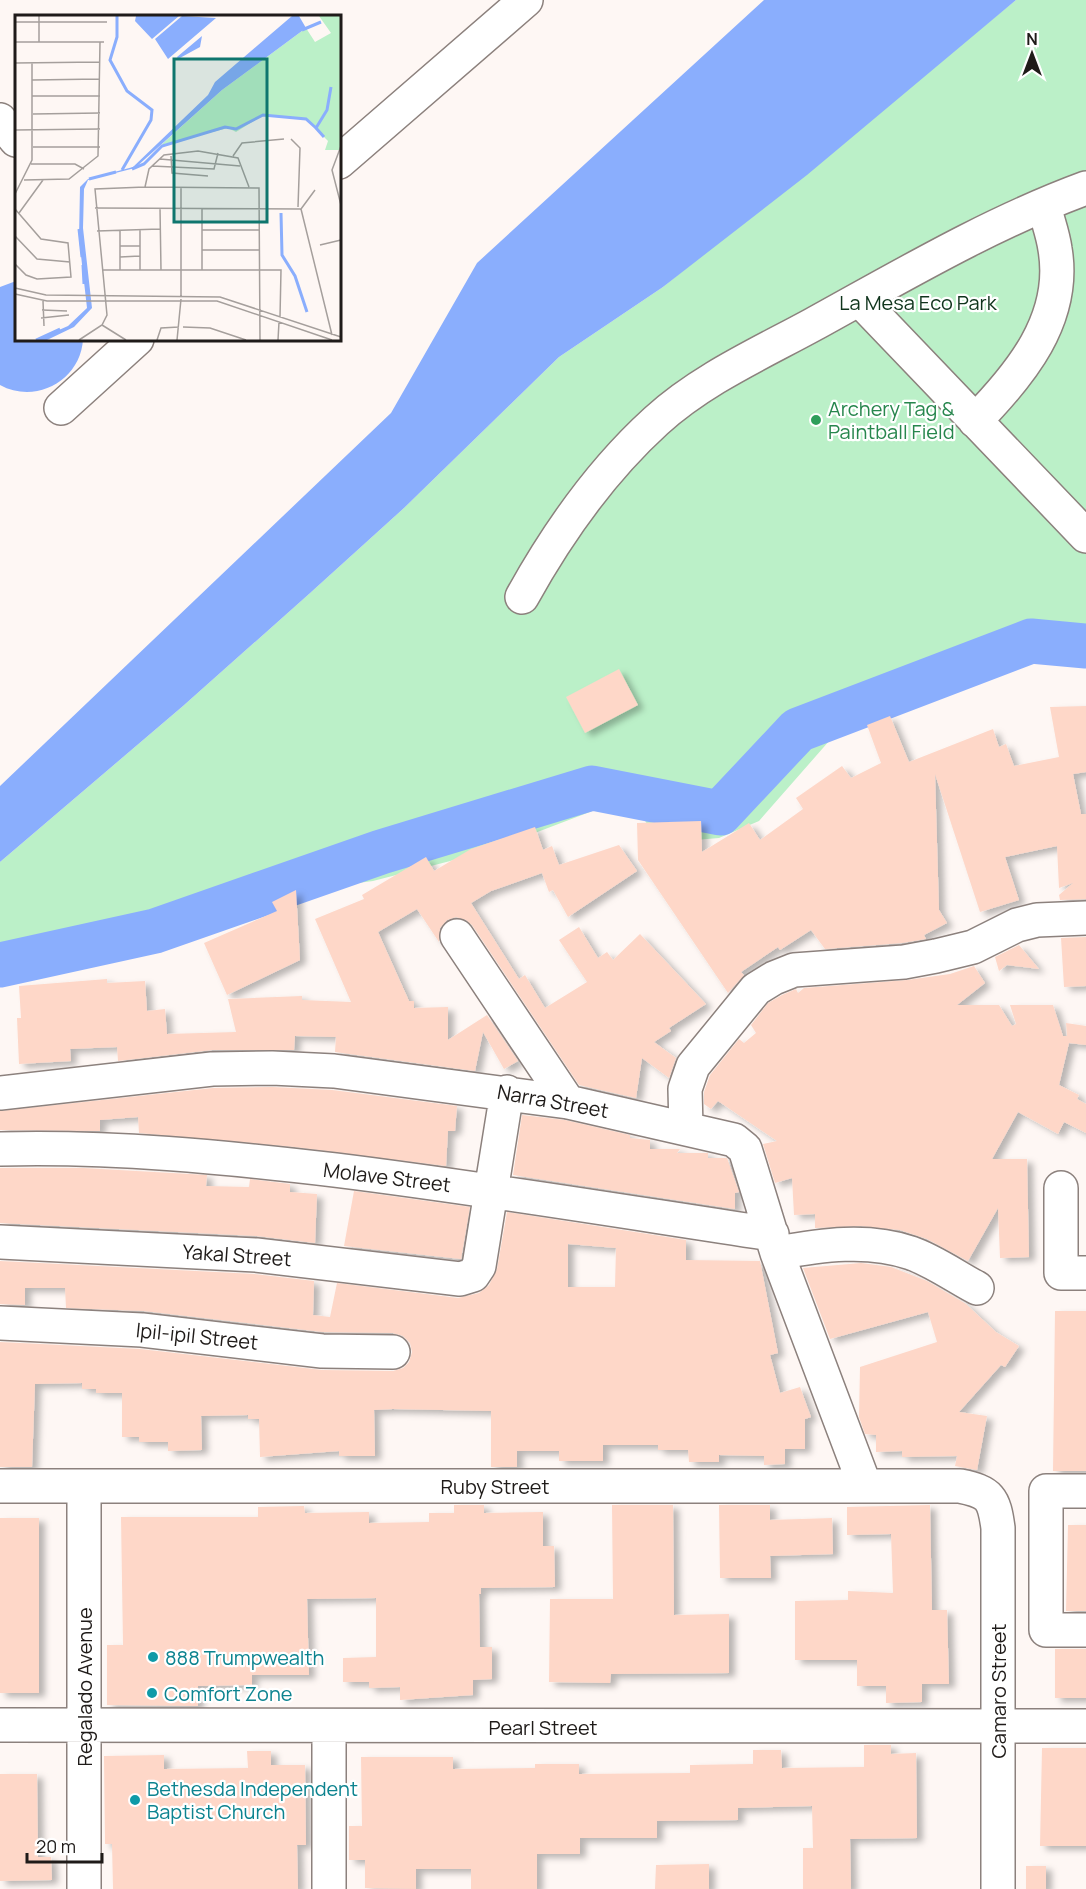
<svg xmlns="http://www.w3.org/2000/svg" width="1086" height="1889" font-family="Manrope,sans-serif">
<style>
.green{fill:#bbf0c8}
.water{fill:#8aaefd}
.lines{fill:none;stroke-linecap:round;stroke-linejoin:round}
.river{stroke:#8aaefd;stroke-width:45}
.building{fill:#fed7c8;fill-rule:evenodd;filter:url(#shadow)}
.minor-casing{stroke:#8c817d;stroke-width:36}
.minor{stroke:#fff;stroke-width:33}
.leisure-dot{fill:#2e9e5b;stroke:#fff;stroke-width:2}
.culture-dot{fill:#0f9aa8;stroke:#fff;stroke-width:2}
.labels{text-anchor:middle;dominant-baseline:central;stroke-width:4.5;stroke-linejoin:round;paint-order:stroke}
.park-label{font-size:20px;fill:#0f341c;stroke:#fff}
.leisure-label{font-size:20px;fill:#27864d;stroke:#fff;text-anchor:start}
.street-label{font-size:20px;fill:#1f1b19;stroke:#fff}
.culture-label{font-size:20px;fill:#0d838f;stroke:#fff;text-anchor:start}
.inset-river{fill:none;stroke:#8aaefd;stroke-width:3}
.inset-road{fill:none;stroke:#a59f9c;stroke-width:1.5}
.view{fill:#0f766e;fill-opacity:0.15;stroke:#0f766e;stroke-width:3}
.inset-edge{fill:none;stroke:#1f1b19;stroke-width:3}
</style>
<defs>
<filter id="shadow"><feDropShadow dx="6" dy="4" stdDeviation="3" flood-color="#0004"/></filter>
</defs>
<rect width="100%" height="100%" fill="#fef7f4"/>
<path class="green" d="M1016,0H1086V646L1030,641L936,699L837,732L759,821L719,838L660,843L629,797L485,852L373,881L306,890L0,984V862L183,706L309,594L404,508L559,357L663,287Z"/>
<path class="water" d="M764,0H1016L807,175L663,287L559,357L404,508L309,594L183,706L0,862V786L391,413L477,263Z
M16,281V339H83C81,380 36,405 0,385V287Z"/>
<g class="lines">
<path class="river" d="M0,965L155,931L381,852L592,788L720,813L798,730L1031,641L1086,646"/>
</g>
<path class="building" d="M619,669L638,705L585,733L566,697Z
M1086,706V772L1073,774L1081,814H1086V899L1060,900L1059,895L1073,883L1059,888L1057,846L1005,857L1019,900L980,912L935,774L939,910L947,923L924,935L926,939L902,943L825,949L811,930L780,950L778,947L741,972L744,975L728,993L638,860L637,823L701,821L702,852L749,823L760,840L803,809L796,798L842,766L851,778L881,763L867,725L890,716L909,762L993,729L999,747L1006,744L1014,766L1059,757L1050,707Z
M535,827L543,850L552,846L559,865L619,845L637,871L568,917L553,890L549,892L542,873L491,891L471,903L519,979L525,975L545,1008L587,982L559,940L579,927L598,958L607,952L613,960L640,934L706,1004L669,1028L671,1031L654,1042L676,1058L669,1078L642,1058L636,1098L579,1085L472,925L466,920L456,917L447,920L440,928L439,942L417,909L378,932L409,1001H414V1008L448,1007V1040L487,1015L518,1061L504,1069L483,1032L475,1071L335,1052L336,1037L295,1036L294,1050H212L118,1061L117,1047L70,1049L71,1061L19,1064L17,1018H21L19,986L107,979V983L145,981L147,1011L165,1009L167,1034L236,1032L228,999L302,996V1000L351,1002L315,919L364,899L362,895L426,857L434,871L471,849Z
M296,890L300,960L227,995L204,943L277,911L272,902Z
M1086,937V986L1064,987L1061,938Z
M1019,945L1039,969L1007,965L999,971L995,957Z
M974,966L985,983L957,1005H999L1012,1026L1016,1024L1010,1005H1053L1063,1036H1067L1066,1023L1086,1026V1045L1069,1043L1059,1085L1079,1095L1077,1099L1086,1104V1133L1064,1122L1058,1134L1018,1112L992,1159H1027L1029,1257L1000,1258L998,1208L968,1261L927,1239L900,1230L861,1226L815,1228V1214L794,1215L792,1178L775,1183L763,1144L777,1141L718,1101L711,1109L704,1104V1092L710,1075L739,1039L744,1043L756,1033L751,1025L768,1003L782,995L796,989L798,993L804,988L907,980L950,974Z
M272,1087L332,1090L457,1106L455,1131H448L446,1166L295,1147L139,1133L138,1117L100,1120V1131L0,1130V1111L213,1088Z
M522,1115L565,1120L630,1135V1138L650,1140V1149H680L677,1153H708V1158H727L739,1192L735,1193V1209L513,1175Z
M0,1168H83L207,1175L206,1186L249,1187L250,1179L290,1184V1192L317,1194L315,1243L257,1236L0,1223Z
M354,1191L470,1207L461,1259L344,1246Z
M507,1212L686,1240V1260L760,1261L778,1353L770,1355L780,1393L800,1387L811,1417L805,1419V1449H785V1464L764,1465V1456L719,1455V1462H689L688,1450H658V1445H603V1461H559V1451H517V1467H491V1411L393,1409L374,1410L375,1456H339V1451L260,1457L259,1419H248V1415L201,1416L202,1450L168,1451V1442H139V1437H122V1393H96V1389H82V1383L35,1384L32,1467H0V1342L140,1349L322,1370L393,1371L403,1368L409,1362L412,1352L410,1343L403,1336L393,1333L323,1332L144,1311L66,1308L65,1288H25V1305L0,1304V1261L254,1274L314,1281L313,1315L330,1317L337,1283L458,1298L479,1293L489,1285L497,1269ZM568,1244L616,1248L615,1287H568Z
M861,1263L891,1267L927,1281L966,1304L996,1332L1019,1346L1005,1367L1001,1365L959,1412L987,1416L977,1470L955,1466L957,1456L902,1457V1451L876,1452V1435L865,1434L859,1417L860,1367L937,1342L928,1312L830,1339L803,1268Z
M1055,1311H1086V1471H1053Z
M454,1505H484V1513L543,1512V1546H554L555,1587L481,1588V1594H479L480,1647H492V1679L473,1680V1695L400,1700V1687L369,1688V1682H343V1658L376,1657V1598L307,1599L309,1675H252V1685L198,1686V1706L107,1705V1645H123L121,1517H258V1507L304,1506L305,1513L369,1512V1523L429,1522V1513H454Z
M612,1505H673L674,1615L729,1614V1673L611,1674L610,1683L549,1682L550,1599H613Z
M719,1505H770V1520L832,1518L833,1554L770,1556L771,1578H720Z
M930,1505L932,1610H947L949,1684H922V1702L886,1703V1686H857V1660H795V1601L848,1600V1591L893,1593L891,1534L847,1535V1507Z
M0,1518H39V1693H0Z
M1068,1525H1086V1611H1066Z
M1055,1649H1086V1698H1055Z
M864,1745H891V1754L916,1753L917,1838L850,1839L851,1889H803V1848H813L812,1806L738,1808V1820L657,1821V1838H580V1854H537V1889H471V1869H416V1889L365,1888V1860H349V1826H362L361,1757H453V1769L535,1768V1764H579V1774L690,1773V1765L753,1764V1750H781L782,1768L864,1767Z
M1042,1748H1086V1846H1040Z
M247,1751H271V1765H305L306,1845H297L298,1889H113L112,1844H105L104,1756L164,1755V1769L248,1768Z
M0,1774H37L38,1857H51L52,1880L0,1881Z
M709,1864V1889H655L656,1865Z
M1026,1866H1046V1889H1026Z"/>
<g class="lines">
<defs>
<path id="minor" d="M0,120L16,140
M339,162L526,0
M859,299L1086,536
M61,408L137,339
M975,421C1020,375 1067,319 1055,249C1053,234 1047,219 1044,205
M522,597C558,532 601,471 656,421C702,379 761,353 814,324C903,275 991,223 1086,188
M457,936L568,1102
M0,1093L212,1069L272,1068L334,1071L568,1102L734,1140L745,1149L777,1253L865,1486
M686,1128L685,1089L693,1066L756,989L774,978L794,970L904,962L936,956L973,947L1017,925L1037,920L1086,918
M0,1149C112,1146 224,1157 335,1170C481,1188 626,1212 772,1234
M1061,1188V1273H1086
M0,1242L256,1255L460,1279L473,1275L479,1266L507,1092
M777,1253C821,1245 868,1238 911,1253C934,1261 956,1277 977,1288
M0,1323L142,1330L322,1351L393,1352
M0,1486H960C990,1492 994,1498 998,1528V1889
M84,1486V1889
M1086,1491H1046V1630H1086
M0,1725L1086,1726
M329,1727V1889"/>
</defs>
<use href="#minor" class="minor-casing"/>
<use href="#minor" class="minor"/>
</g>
<circle class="leisure-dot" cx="816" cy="420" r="6"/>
<g class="culture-dot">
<circle cx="153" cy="1657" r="6"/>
<circle cx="152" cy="1693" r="6"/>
<circle cx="135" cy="1800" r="6"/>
</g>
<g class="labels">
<g class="park-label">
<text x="918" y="302">La Mesa Eco Park</text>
</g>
<g class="leisure-label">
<text x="828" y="408">Archery Tag &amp;<tspan x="828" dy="23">Paintball Field</tspan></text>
</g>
<g class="street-label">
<text transform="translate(553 1101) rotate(10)">Narra Street</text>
<text transform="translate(387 1177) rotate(7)">Molave Street</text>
<text transform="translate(237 1255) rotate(4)">Yakal Street</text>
<text transform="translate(197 1336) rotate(6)">Ipil-ipil Street</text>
<text x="495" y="1486">Ruby Street</text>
<text transform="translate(84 1687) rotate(-90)">Regalado Avenue</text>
<text transform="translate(998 1691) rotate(-90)">Camaro Street</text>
<text x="543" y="1727">Pearl Street</text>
</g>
<g class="culture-label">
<text x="165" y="1657">888 Trumpwealth</text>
<text x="164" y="1693">Comfort Zone</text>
<text x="147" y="1788">Bethesda Independent<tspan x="147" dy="23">Baptist Church</tspan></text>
</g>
</g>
<g transform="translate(15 15)">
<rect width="326" height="326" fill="#fef7f4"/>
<path d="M304,1H325V135H310L313,126L291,104L248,100L221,117L213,113L146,130L207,75L291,13L300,27L316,18Z" fill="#bbf0c8"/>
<path d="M121,1H164L137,24L120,6ZM167,1L201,3L153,44L140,24ZM277,1H284L291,13L207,75L120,153L73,165L69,174L68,213L77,293L59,312L32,325H21L53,311L72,293L64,223L65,172L73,164L118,152L193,80L200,67ZM187,21L185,32L163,44L162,42Z" fill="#8aaefd"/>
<path class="inset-river" d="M102,1V22L95,45L112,76L137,95L136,105L107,155M287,15L306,7M309,122L301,113L312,95L316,72M117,154L129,149L147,131L210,112L221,114L248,100L291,104L301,113M74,164L101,157M266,198L267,240L280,261L292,297M64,214L67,242M68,250L69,269M21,325L45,314"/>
<path class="inset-road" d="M0,7H92M0,27H89M24,27V1M0,48L85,47M17,65L85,64M17,81H85M18,99L85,98M0,115L85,114M276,124L285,133L283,192M326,131L317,155L326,190M18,132H85M156,141L157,158L193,161M218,141L227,128L269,124M145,144L225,151M16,149H60L69,154M137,151L199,154L203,138M9,165L54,164L83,141L85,27M130,172L134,154L149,140L183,136L223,143L234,172M0,179L17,145V48M80,193L286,194M145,193L146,255M187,193V255M0,194L26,224L53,228L56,262L22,264L11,260L0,249M286,194L317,320M286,194L300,175M4,198L28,165M125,214V255M105,215V255M187,215H245M82,216L145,214M0,221L22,244L55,247M305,230L326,225M105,231H125M187,235H245M105,242L125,241M87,255H266L265,302M0,273L31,280L205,282L326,322M0,279L32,286H202L317,325M166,281V172M28,286L29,311M27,295L52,296M26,303L54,300M87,310L111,325M168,312L195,313L231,325M64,325L87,310L92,300L80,174L130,172L244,173L245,325M142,325L146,313L164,312M162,325L166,284M263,325L264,307"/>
<path class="view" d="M159,44H252V207H159Z"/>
<rect width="326" height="326" class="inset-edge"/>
</g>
<g transform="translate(1032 54)" stroke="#ffffff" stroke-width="4.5" paint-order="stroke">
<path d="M0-4.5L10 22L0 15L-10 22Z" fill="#1f1b19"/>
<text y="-9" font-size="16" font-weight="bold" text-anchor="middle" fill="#1f1b19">N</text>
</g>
<path d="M27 1853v9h75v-9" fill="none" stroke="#1f1b19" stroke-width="3"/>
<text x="36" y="1853" font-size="18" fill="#1f1b19" stroke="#ffffff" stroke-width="4.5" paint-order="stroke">20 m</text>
</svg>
